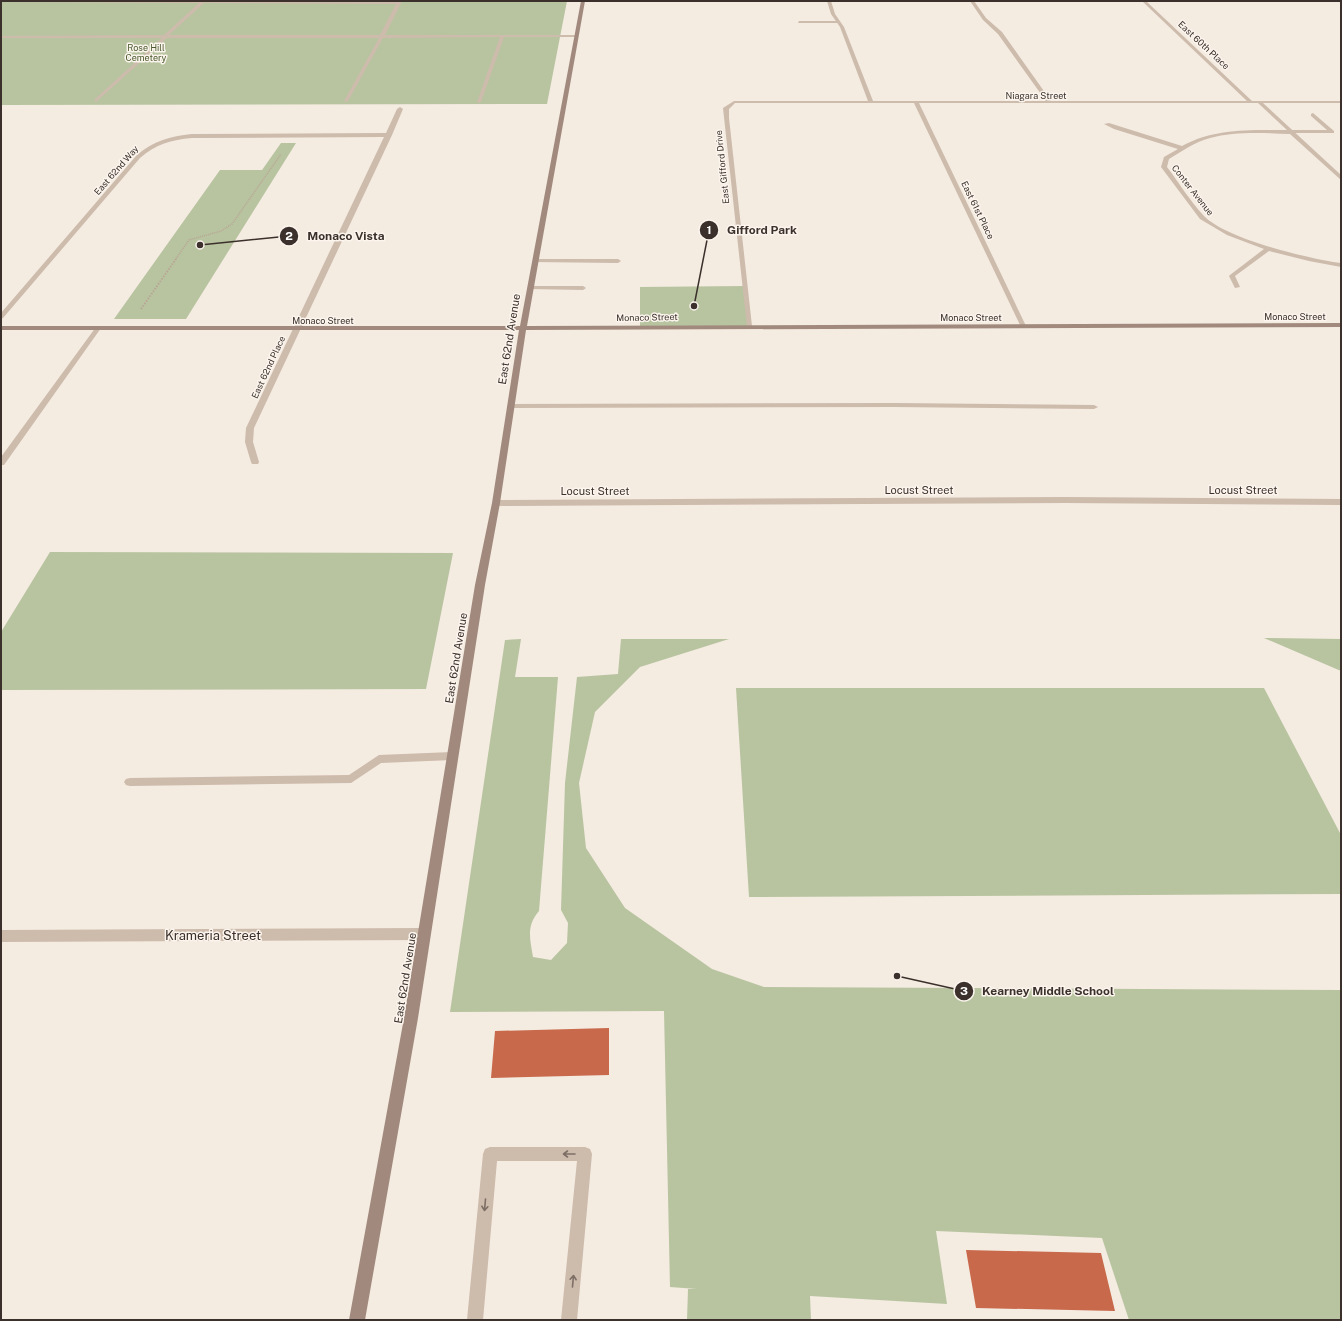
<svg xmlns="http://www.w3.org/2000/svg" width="1342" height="1321" font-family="'Public Sans',sans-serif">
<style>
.green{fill:#b8c4a0}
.building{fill:#c8694b}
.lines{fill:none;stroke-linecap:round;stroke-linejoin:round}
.path-far1{stroke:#b9a596;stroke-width:1.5;stroke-dasharray:1 1;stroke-linecap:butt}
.path{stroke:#b9a596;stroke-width:2;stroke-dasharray:1.5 1.5;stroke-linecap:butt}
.lane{fill:#cdbbac;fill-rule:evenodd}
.street{fill:#cdbbac;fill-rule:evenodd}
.secondary{fill:#a18a7d;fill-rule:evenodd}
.oneway{stroke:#7d6f65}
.labels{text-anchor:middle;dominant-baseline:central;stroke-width:3;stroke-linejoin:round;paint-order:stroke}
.far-street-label{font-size:9px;fill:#3b302b;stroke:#fbf5ee}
.far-park-label{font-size:9px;fill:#4a5a2e;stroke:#fbf5ee}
.street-label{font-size:11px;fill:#3b302b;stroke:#fbf5ee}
.near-street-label{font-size:13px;fill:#3b302b;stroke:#fbf5ee}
.leader{fill:none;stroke:#3b302b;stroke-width:1.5}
.callout-dot{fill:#3b302b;stroke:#fbf5ee;stroke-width:1.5}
.mark-label{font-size:12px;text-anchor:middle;font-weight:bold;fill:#fff}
.callout-label{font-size:12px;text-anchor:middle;font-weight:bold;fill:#3b302b;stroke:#fbf5ee;stroke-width:3;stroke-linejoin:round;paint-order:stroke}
</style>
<rect width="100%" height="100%" fill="#f4ebe1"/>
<path class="green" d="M1,1H567L547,104L1,105Z
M281,143H296L186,319H114L220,170H262Z
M744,286L749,326H640V287Z
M50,552L453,553L426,689L1,690V632Z
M1264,638L1341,639V671Z
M521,639L515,677H558L539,911C526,926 530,939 533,957L551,960L567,943L568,923L561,910L565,783L577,677L618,674L621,639H729L640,667L595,712L579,783L586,848L625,908L712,969L764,987L1341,990V1320H1129L1102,1238L936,1231L947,1304L810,1296L811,1320H687L688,1289H697L670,1287L664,1011L450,1012L505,640Z
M736,688H1264L1341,835V894L749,897Z"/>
<path class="building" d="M609,1028V1075L491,1078L495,1031Z
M966,1250L1101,1253L1115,1311L976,1308Z"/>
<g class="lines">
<path class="path-far1" d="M175,260L189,240L221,231L232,224L281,154"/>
<path class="path" d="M141,309L176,259"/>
<path class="lane" d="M1,1H402L385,35H576L578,36L576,37H504L481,102L479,103L477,102L500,37L383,38L348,101L346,102L344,101L379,38H167L96,102L94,100L162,38H1V36L164,35L199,3L1,2ZM204,3L396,4L380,35H169Z
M799,21H838L840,22L838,23H798Z
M1313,113L1334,131V133H1289V131L1291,130H1327L1311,116V114Z
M535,259H618L621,261L618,263L533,262V260Z
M530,286H583L586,288L583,290L528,289L527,288Z
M894,403L1094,405L1098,407L1094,409L894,407L511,408L507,406L511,404Z
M452,752L456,753L457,756L456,759L452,760L381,763L351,783L130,786L126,785L124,782L126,779L130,778L349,775L379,755Z
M490,1147H585L590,1149L592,1154L577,1320H561L577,1161H497L483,1320H467L483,1154L485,1149Z"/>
<path class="street" d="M827,1H831L835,14L844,27L873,101H1046L998,34L983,20L970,1H974L986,18L1002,32L1051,101H1247L1142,1H1146L1252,101H1341V103H1263L1341,175V180L1290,134C1264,133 1235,131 1210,138C1195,142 1182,151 1169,159L1167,167C1179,183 1190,201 1204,216C1226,239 1309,259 1341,263V267L1309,261L1269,251L1235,276L1240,287L1235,288L1229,276L1230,275L1264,249L1227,235L1200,219L1161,167L1164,157L1178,149L1114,129L1104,124L1109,123L1182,146C1215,128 1250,130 1287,130L1258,103H919L1026,326L1021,327L914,103H735L729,109V118L752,326L747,327L723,108L734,101H868L840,27L831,14Z
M400,107L403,109L392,135L254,428L253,442L259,462L258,464H252L251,462L245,442L246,428L384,137L192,138C171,140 156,144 140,158L3,318L1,319V313L136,156C153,141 170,136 192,134L386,133L397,109Z
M98,326L101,328L4,465H1V457L96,327Z
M1066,497L1341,499V505L1066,503L496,506L492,503L496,500Z
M424,928L428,930L430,934L428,938L424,940L1,942V930Z"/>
<path class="secondary" d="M581,1H585L527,326L1341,323V327L526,330L500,503L485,585L418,1018L365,1320H349L404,1018L475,585L492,503L519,330H1V326H520Z
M1338,1H1341V3Z"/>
</g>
<defs><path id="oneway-shaft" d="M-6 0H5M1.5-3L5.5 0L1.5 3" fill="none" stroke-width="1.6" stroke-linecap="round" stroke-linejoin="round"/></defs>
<g class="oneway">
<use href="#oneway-shaft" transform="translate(569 1154) rotate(180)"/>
<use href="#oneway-shaft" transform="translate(485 1205) rotate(95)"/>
<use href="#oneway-shaft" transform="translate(573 1281) rotate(-85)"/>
</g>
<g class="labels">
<g class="far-street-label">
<text transform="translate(1204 45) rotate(43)">East 60th Place</text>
<text x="1036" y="95">Niagara Street</text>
<text transform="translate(722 167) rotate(-96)">East Gifford Drive</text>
<text transform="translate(116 170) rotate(-49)">East 62nd Way</text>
<text transform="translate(1193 190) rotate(52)">Conter Avenue</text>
<text transform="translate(978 210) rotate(64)">East 61st Place</text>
<text x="1295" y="316">Monaco Street</text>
<text transform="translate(647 317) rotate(-1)">Monaco Street</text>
<text x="971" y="317">Monaco Street</text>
<text x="323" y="320">Monaco Street</text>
<text transform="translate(268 367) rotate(-65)">East 62nd Place</text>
</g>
<g class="far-park-label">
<text x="146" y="47">Rose Hill<tspan x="146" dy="10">Cemetery</tspan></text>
</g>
<g class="street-label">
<text transform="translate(509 339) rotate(-81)">East 62nd Avenue</text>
<text x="919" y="490">Locust Street</text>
<text x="1243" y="490">Locust Street</text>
<text x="595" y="491">Locust Street</text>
<text transform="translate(456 658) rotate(-81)">East 62nd Avenue</text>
<text transform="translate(405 978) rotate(-81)">East 62nd Avenue</text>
</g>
<g class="near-street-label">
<text x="213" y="935">Krameria Street</text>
</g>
</g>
<path class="leader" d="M694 306L709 230M200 245L289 236M897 976L964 991"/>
<g class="callout-dot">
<circle cx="694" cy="306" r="4"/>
<circle cx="200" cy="245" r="4"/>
<circle cx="897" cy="976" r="4"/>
<circle cx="709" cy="230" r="10"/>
<circle cx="289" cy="236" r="10"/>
<circle cx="964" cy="991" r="10"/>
</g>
<g class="mark-label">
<text x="709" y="234">1</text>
<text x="289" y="240">2</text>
<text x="964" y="995">3</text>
</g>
<g class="callout-label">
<text x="762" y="234">Gifford Park</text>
<text x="346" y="240">Monaco Vista</text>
<text x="1048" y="995">Kearney Middle School</text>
</g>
<rect width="1342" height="1321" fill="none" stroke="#3b302b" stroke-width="4"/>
</svg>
